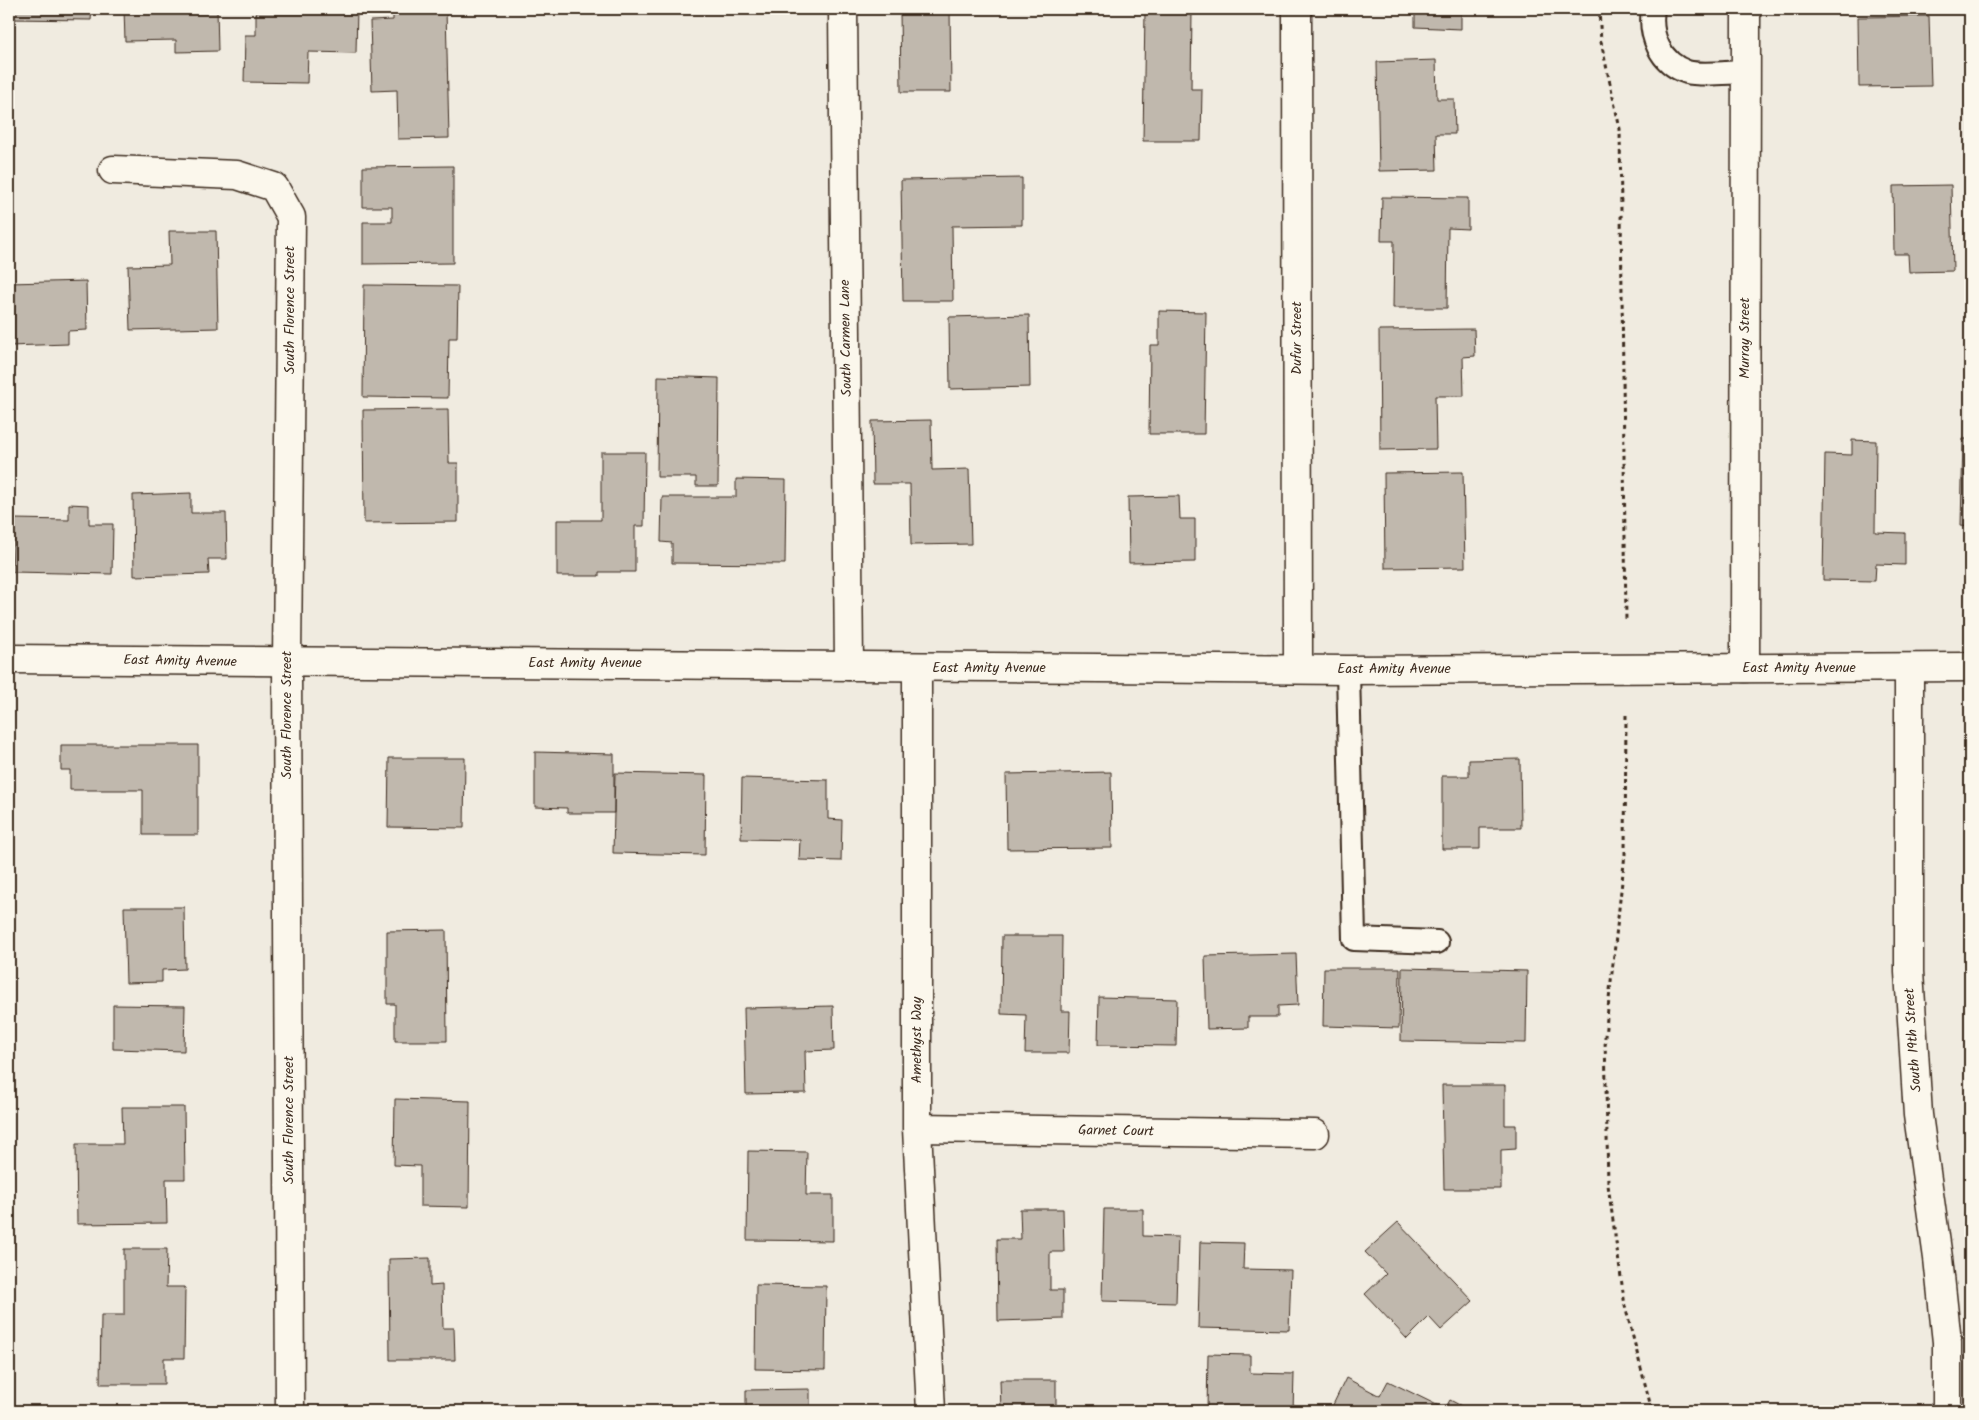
<svg xmlns="http://www.w3.org/2000/svg" width="1979" height="1420" font-family="Kalam,sans-serif">
<style>
.building{fill:#c0b8ad;stroke:#3b2a1e}
.lines{fill:none;stroke-linecap:round;stroke-linejoin:round}
.service-casing{stroke:#3b2a1e;stroke-width:26}
.minor-casing{stroke:#3b2a1e;stroke-width:31}
.secondary-casing{stroke:#3b2a1e;stroke-width:31}
.path{stroke:#3b2a1e;stroke-width:3;stroke-dasharray:4 4;stroke-linecap:butt}
.service{stroke:#fbf7ec;stroke-width:22}
.minor{stroke:#fbf7ec;stroke-width:28}
.secondary{stroke:#fbf7ec;stroke-width:28}
.labels{text-anchor:middle;dominant-baseline:central;stroke-width:5;stroke-linejoin:round;paint-order:stroke}
.street-label{font-size:14px;fill:#3b2a1e;stroke:#fbf7ec}
</style>
<rect width="100%" height="100%" fill="#f0ebe0"/>
<filter id="ink" filterUnits="userSpaceOnUse"><feTurbulence type="fractalNoise" baseFrequency=".02" numOctaves="2"/><feDisplacementMap in="SourceGraphic" scale="10" xChannelSelector="R" yChannelSelector="G"/><feConvolveMatrix kernelMatrix="1 2 1 2 8 2 1 2 1" color-interpolation-filters="sRGB"/></filter>
<g filter="url(#ink)">
<path class="building" d="M9,9H92L91,20L9,19Z
M124,9H217L218,51L176,52V40L125,41Z
M256,9H357L356,53L308,52L307,83L244,82L245,35H256Z
M393,9H446L449,138L398,139L397,90L372,91L370,21L393,20Z
M950,9L951,92H901L900,10Z
M1405,9H1461V29L1415,27V10Z
M1145,11H1192L1191,89H1202L1201,141H1143Z
M1929,16L1931,86L1859,87L1858,17Z
M1436,60L1437,99H1454L1455,134H1436L1437,170L1379,171L1377,62Z
M453,166V263L363,264V222H392V207H363V167Z
M1022,178V225L952,226L953,301H903L901,180Z
M1951,185L1953,271L1909,272L1908,254H1894L1893,186Z
M1382,197L1468,198V229L1448,228L1447,308H1393L1394,241H1381Z
M169,231H216L218,328L130,330L128,266L170,265Z
M86,281L87,330L68,331V344L9,346V361V283Z
M364,285L458,286L457,338H449L448,398L363,397Z
M1159,311L1206,312L1204,434H1149L1150,345H1159Z
M1029,315L1030,387L950,389L949,317Z
M1474,329L1475,356L1463,357L1464,396H1435L1436,449L1380,450L1379,330Z
M658,376L719,378L718,486H696V477H657Z
M448,409L449,463H458V522L364,523L363,410Z
M931,420L932,470L969,469L971,544L911,545L910,484H873L872,421Z
M1963,439H1970V527L1961,526Z
M1852,440L1876,441L1875,532L1905,533V565L1876,564L1875,581L1823,580L1825,454L1852,455Z
M601,452H645L644,526H635V572H599V576H557V520H601Z
M1463,472L1465,567L1385,568L1384,473Z
M736,479L786,480L785,564L672,563V543L661,542L662,497H736Z
M191,493V513H226L227,559H208L209,574L134,576L133,495Z
M1179,496L1180,519H1195V562L1129,563L1128,497Z
M69,504L89,505V524H113L112,574L12,572L14,519L69,520Z
M61,745H198V835H143V790H70V770H61Z
M535,752L614,754V813H567V808L535,807Z
M389,758H465L464,828L388,827Z
M1520,759L1521,828H1480V849H1442V776H1469V760Z
M1111,772L1112,848L1007,849L1006,774Z
M615,773L706,775L705,855L613,853Z
M742,778L828,780V819L842,820L841,861L799,860L800,840L741,839Z
M124,907H184L185,969L162,970V982L126,983Z
M446,930L447,1041H395V1004H387V931Z
M1002,936H1062L1061,1011H1070L1069,1053H1025L1026,1015L1001,1014Z
M1296,954L1298,1005L1278,1006V1017H1248V1028L1207,1029L1205,956Z
M1324,968H1400L1399,1028L1323,1026Z
M1402,968L1527,971L1526,1043L1401,1041Z
M1099,997L1177,999L1176,1046L1098,1045Z
M113,1005L185,1006L184,1051L113,1049Z
M833,1006L834,1050L805,1051L806,1093L746,1094L744,1008Z
M1442,1085H1505V1125H1516V1149L1501,1150V1189H1444Z
M395,1099L470,1101L469,1207L420,1206V1166L394,1165Z
M122,1107H184L185,1179H166L167,1223L77,1224L76,1144H123Z
M748,1151L807,1152L806,1195H833V1241L747,1240Z
M1020,1209H1063L1064,1252H1050V1290H1063V1319L998,1321L997,1239H1021Z
M1104,1209H1143V1236L1178,1237L1176,1303L1102,1301Z
M1398,1222L1473,1301L1441,1330L1429,1317L1407,1339L1365,1294L1386,1274L1365,1252Z
M1200,1242L1244,1243L1243,1269L1291,1270L1289,1330L1198,1328Z
M124,1249H167L166,1287H185L184,1358H164V1384H100L101,1315H124Z
M430,1258V1286L442,1285L443,1328H454L455,1360H390L389,1259Z
M756,1285L826,1286L825,1370L755,1369Z
M1208,1354L1250,1355V1373L1294,1374L1293,1411H1207Z
M1346,1378L1380,1396L1388,1381L1445,1409L1450,1400L1471,1411H1330Z
M1000,1380H1056V1411H1001Z
M810,1389V1411H746V1390Z
M1104,1410L1175,1411H1104Z"/>
<g class="lines">
<defs>
<path id="service" d="M1653,9C1649,35 1660,63 1687,72C1701,76 1731,72 1746,72
M1348,670L1354,939L1437,942"/>
<path id="minor" d="M843,9L849,666
M1297,9L1298,668
M113,170L237,175L274,187L291,217L287,662L290,1411
M917,668V1128L931,1411
M1745,668L1746,9
M1909,668V972L1918,1115L1938,1258L1947,1342V1411
M917,1128L1315,1134"/>
<path id="secondary" d="M9,659L1348,670L1970,667"/>
</defs>
<use href="#service" class="service-casing"/>
<use href="#minor" class="minor-casing"/>
<use href="#secondary" class="secondary-casing"/>
<path class="path" d="M1599,9L1601,42L1620,129L1626,621
M1626,715L1625,854L1605,1036L1608,1185L1625,1306L1652,1411"/>
<use href="#service" class="service"/>
<use href="#minor" class="minor"/>
<use href="#secondary" class="secondary"/>
</g>
</g>
<g class="labels">
<g class="street-label">
<text transform="translate(290 310) rotate(-90)">South Florence Street</text>
<text transform="translate(846 338) rotate(-91)">South Carmen Lane</text>
<text transform="translate(1297 338) rotate(-90)">Dufur Street</text>
<text transform="translate(1745 338) rotate(-90)">Murray Street</text>
<text transform="translate(180 661) rotate(1)">East Amity Avenue</text>
<text x="585" y="663">East Amity Avenue</text>
<text x="989" y="668">East Amity Avenue</text>
<text x="1799" y="668">East Amity Avenue</text>
<text x="1394" y="669">East Amity Avenue</text>
<text transform="translate(287 715) rotate(-90)">South Florence Street</text>
<text transform="translate(917 1040) rotate(-90)">Amethyst Way</text>
<text transform="translate(1913 1040) rotate(-94)">South 19th Street</text>
<text transform="translate(289 1120) rotate(-90)">South Florence Street</text>
<text transform="translate(1116 1131) rotate(1)">Garnet Court</text>
</g>
</g>
<rect width="1979" height="1420" fill="none" stroke="#fbf7ec" stroke-width="30"/>
<rect x="15" y="15" width="1949" height="1390" fill="none" stroke="#3b2a1e" stroke-width="2" filter="url(#ink)"/>
</svg>
